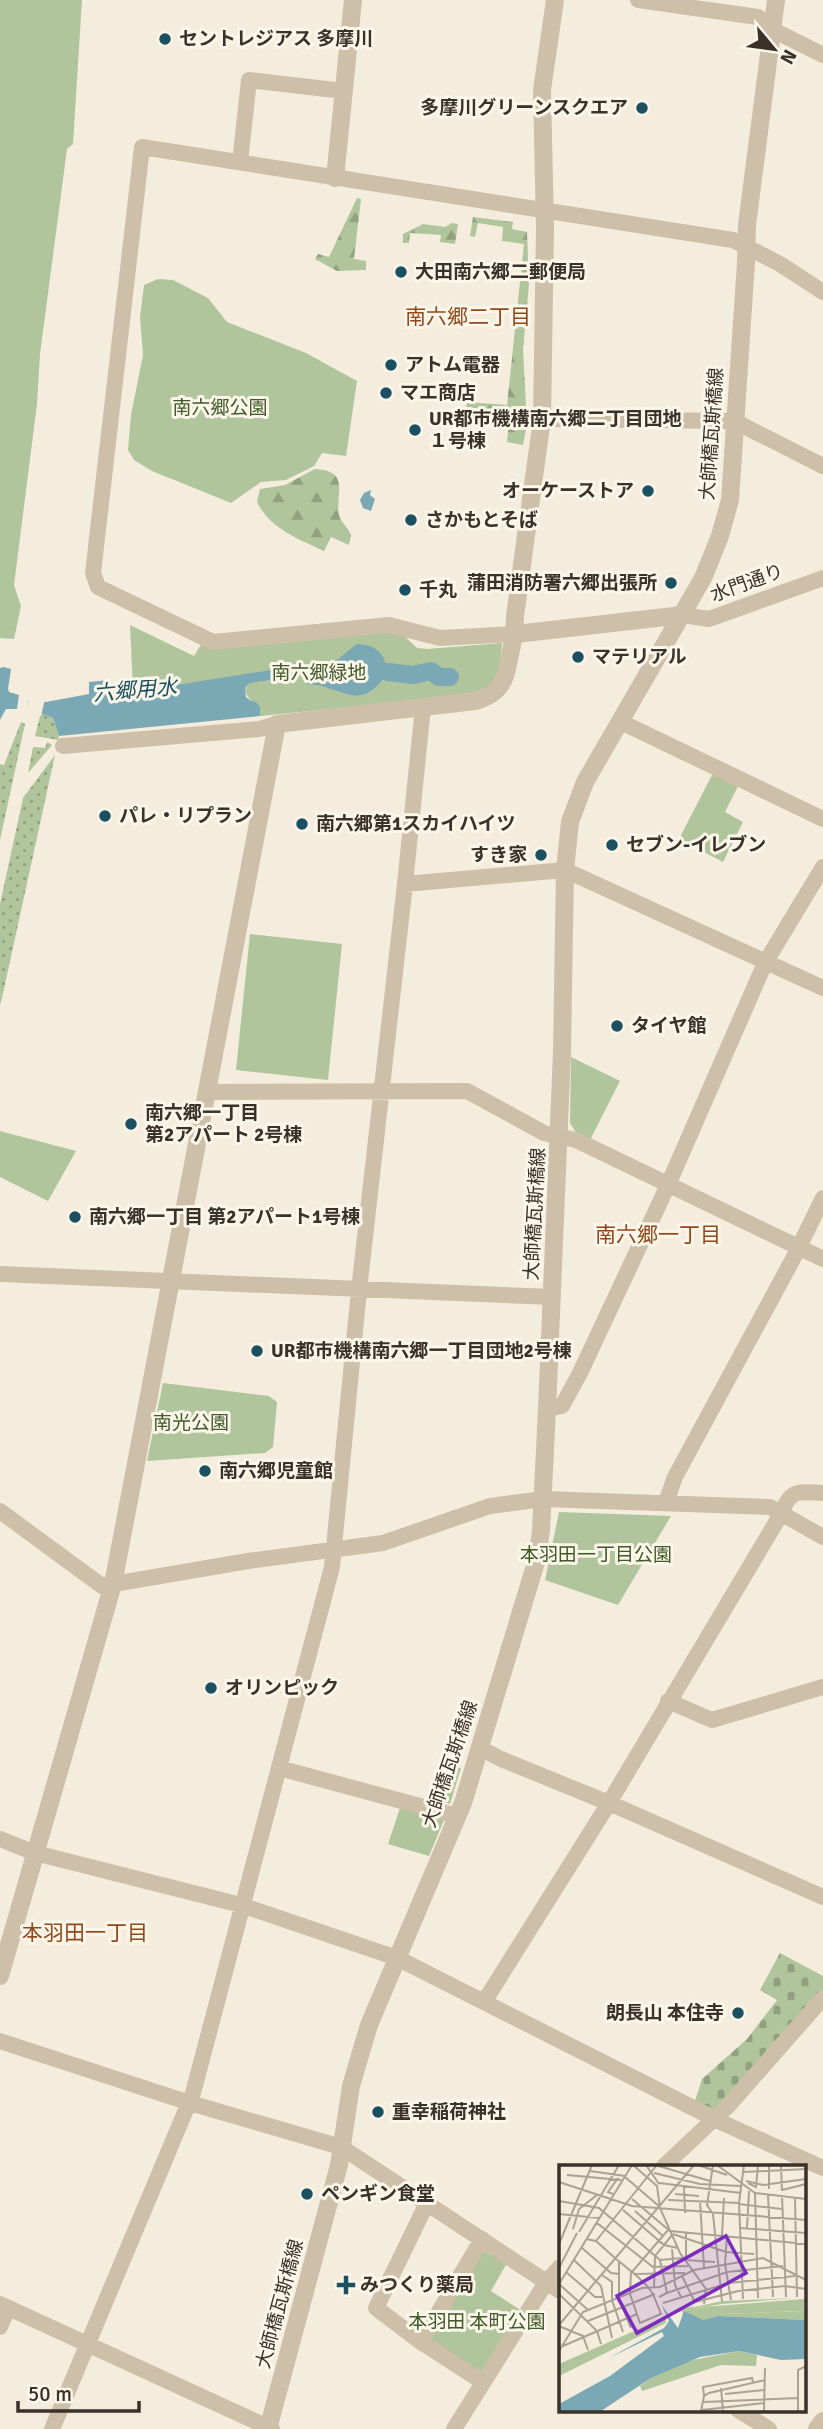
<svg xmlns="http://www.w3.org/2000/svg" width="823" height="2429" font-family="Signika,'Noto Sans JP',sans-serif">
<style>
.grass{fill:url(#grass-dots)}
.forest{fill:url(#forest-firs)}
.cemetery{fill:url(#cemetery-stones)}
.green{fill:#b1c59c}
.water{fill:#7aa8b4}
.pier{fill:#f4eddd}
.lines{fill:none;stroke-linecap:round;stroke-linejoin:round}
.canal{stroke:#7aa8b4;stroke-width:18}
.minor{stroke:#cebfa8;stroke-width:16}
.tertiary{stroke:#cebfa8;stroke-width:18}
.poi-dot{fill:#1a505f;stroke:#fbf6ea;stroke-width:2.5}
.labels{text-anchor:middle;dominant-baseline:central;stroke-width:6;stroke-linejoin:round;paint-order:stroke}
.poi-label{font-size:19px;font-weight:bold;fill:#3a3129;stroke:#fbf6ea;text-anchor:start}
.park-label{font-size:19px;fill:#415a2a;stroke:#fbf6ea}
.street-label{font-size:19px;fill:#3a3129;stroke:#fbf6ea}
.neighbourhood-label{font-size:21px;fill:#90491b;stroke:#fbf6ea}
.water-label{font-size:21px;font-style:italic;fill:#1a505f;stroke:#fbf6ea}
.inset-road{fill:none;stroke:#aaa295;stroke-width:2}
.view{fill:#7b2cbf;fill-opacity:0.15;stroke:#7b2cbf;stroke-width:3.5}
.inset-edge{fill:none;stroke:#3a3129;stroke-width:3.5}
</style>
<defs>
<pattern id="grass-dots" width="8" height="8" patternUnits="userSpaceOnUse" patternTransform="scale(1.75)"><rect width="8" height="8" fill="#b1c59c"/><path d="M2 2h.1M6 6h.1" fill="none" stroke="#91a17f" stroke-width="1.8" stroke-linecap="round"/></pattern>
<pattern id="forest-firs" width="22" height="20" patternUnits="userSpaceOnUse" patternTransform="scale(1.75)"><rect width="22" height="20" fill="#b1c59c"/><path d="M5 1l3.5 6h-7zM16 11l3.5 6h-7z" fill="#91a17f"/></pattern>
<pattern id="cemetery-stones" width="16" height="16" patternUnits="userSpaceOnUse" patternTransform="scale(1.75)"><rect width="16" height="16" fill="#b1c59c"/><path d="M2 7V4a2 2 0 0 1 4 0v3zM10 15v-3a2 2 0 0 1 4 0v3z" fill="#91a17f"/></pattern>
</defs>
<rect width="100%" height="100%" fill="#f4eddd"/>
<path class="grass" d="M42,714L53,718L59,736L58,740L35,736L40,716Z
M21,722L25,724L0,840V764L4,765Z
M47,742L52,745L28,773L33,747L45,748Z
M55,755L2,998L0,1005V904L23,798Z"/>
<path class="forest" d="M357,198L361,199L354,259L366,261V270L337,271L315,259L318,254L329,257Z
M473,217L513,222L512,229L527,232L529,284L523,350L527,424L523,445L507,442L510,413L466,407L467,402L507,405L524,244L502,241L503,227L478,223L475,237L470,236Z
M452,223L458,224L455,244L440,242L441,235L410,233L409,243H403V234L423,224L445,227Z
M315,469C351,471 335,493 339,515C341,523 348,527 351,535L349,545L331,537L324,551C299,539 270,529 257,502L260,489L285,485Z"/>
<path class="cemetery" d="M780,1953L823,1976V1989L725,2100L713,2110L695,2101L702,2079L747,2039L777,2000L760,1990Z"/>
<path class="green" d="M0,0H82L73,144L67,149L40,354L37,404L14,585L21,606L14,639L0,638Z
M158,279L173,280L208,298L227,322L306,353L357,381L346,456L322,453L314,466L286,480L261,482L231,503L152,471L134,460L128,450L131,415L143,355L140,317L144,285Z
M130,625L194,656L205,638L400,632L417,648L427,649L502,643L499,673L486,691L430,699L260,716C258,704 247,701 245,689L250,683L278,679L133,689Z
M713,773L738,786L725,812L743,822L723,862L679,839Z
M250,934L342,944L328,1080L236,1070Z
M571,1057L620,1081L589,1142L578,1136L570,1123Z
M0,1131L76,1151L48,1201L0,1177Z
M163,1383L269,1396L277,1402L273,1447L265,1453L147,1461Z
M559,1512L671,1516L618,1605L545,1580Z
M446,1765L461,1768L450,1804L436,1800Z
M400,1808L444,1820L429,1856L388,1844Z
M482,2250L507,2263L491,2291L522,2311L482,2373L477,2372L430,2339Z"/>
<path class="water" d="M371,490L370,495L375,499L371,511L363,508L360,500L364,493Z
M357,644C377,645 384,653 388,672C359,716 344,685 306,684L305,671C333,669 335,660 357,644Z
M3,667L11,669L8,689L9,692L19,695L17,709H6L0,720V668Z
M277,669L279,679L250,683L245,688L246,697L251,701L256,702L260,707V716L59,736L53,718L27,709L28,700L46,702L89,694V682L109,680L110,685L133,684L134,689H152Z"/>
<path class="pier" d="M29,697L45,699L41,716L26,712Z"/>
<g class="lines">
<path class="canal" d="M388,672L413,675L431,671L439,677H450"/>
<path class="minor" d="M638,0L758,17L773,30L823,55
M240,162L249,80L344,91
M542,419L734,421L823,466
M683,615L709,619L823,578
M516,634L440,638L389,625L213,642L98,587L93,573L142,147L733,240L780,264L823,292
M423,707L405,884L565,870L823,988
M621,722L823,819
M63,746L259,729L277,724
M206,1092L467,1091L544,1133L576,1140L823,1259
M0,1274L552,1297
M547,1409L562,1406L580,1373L668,1185L765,963L823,867
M666,1502L675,1477L794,1257L823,1198
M0,1511L102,1586L248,1561L383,1543L490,1506L543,1499L770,1507L823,1537
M668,1701L712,1720L823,1687
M480,1748L501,1759L609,1803L823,1897
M279,1768L457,1816
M0,1839L35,1853L241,1905L397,1958L725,2124L823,2168
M484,2002L609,1803L781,1514C791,1488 798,1492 823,1493
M0,2041L190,2103L341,2147L560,2291
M664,2166L729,2105L823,1998
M427,2203L376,2308L421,2342L483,2382
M0,2304L272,2429
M0,2327L8,2308
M421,2342L482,2239
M738,2410L769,2429
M52,2429L193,2093L332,1567L359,1290L405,884
M454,2429L547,2281L560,2267"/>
<path class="tertiary" d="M335,178L353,0
M516,634L683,615
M0,1976L113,1584L277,724L475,701C506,692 505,676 511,650C514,637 515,628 515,616L542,419L545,228L542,90L555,0
M268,2429L339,2165L351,2086L369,2025L463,1803L537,1559L541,1531L547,1409L562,1052L565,870L570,822L585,782L703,578L720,536L730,500L746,263L747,225L776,0
M817,2429L823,2421"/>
</g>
<g class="poi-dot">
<circle cx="165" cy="39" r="7"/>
<circle cx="642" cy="108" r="7"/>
<circle cx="401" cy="272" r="7"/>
<circle cx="391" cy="365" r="7"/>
<circle cx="386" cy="393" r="7"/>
<circle cx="415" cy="430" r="7"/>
<circle cx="648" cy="491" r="7"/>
<circle cx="411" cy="520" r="7"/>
<circle cx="671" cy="583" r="7"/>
<circle cx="405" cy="590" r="7"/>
<circle cx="578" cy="657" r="7"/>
<circle cx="105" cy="816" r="7"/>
<circle cx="302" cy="824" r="7"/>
<circle cx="612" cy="845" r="7"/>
<circle cx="541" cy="855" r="7"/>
<circle cx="617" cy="1026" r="7"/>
<circle cx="131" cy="1124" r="7"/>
<circle cx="75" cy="1217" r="7"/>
<circle cx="257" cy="1351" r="7"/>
<circle cx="205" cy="1471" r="7"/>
<circle cx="211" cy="1688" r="7"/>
<circle cx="738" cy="2013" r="7"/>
<circle cx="378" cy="2112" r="7"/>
<circle cx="307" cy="2194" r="7"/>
<path d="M342.5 2274.5h7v7h7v7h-7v7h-7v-7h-7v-7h7z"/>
</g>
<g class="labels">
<g class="poi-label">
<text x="179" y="39">セントレジアス 多摩川</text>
<text x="628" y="108" text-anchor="end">多摩川グリーンスクエア</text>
<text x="415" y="272">大田南六郷二郵便局</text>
<text x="405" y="365">アトム電器</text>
<text x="400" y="393">マエ商店</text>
<text x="429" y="419">UR都市機構南六郷二丁目団地<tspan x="429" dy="22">１号棟</tspan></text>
<text x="634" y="491" text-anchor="end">オーケーストア</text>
<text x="425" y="520">さかもとそば</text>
<text x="657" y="583" text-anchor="end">蒲田消防署六郷出張所</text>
<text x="419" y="590">千丸</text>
<text x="592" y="657">マテリアル</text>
<text x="119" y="816">パレ・リプラン</text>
<text x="316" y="824">南六郷第1スカイハイツ</text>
<text x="626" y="845">セブン-イレブン</text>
<text x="527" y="855" text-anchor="end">すき家</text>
<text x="631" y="1026">タイヤ館</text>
<text x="145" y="1113">南六郷一丁目<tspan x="145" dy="22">第2アパート 2号棟</tspan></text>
<text x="89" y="1217">南六郷一丁目 第2アパート1号棟</text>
<text x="271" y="1351">UR都市機構南六郷一丁目団地2号棟</text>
<text x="219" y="1471">南六郷児童館</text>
<text x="225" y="1688">オリンピック</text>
<text x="724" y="2013" text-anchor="end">朗長山 本住寺</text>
<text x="392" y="2112">重幸稲荷神社</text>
<text x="321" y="2194">ペンギン食堂</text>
<text x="360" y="2285">みつくり薬局</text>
</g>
<g class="park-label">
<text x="220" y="408">南六郷公園</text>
<text x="319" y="673">南六郷緑地</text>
<text x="191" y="1423">南光公園</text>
<text x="596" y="1555">本羽田一丁目公園</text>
<text x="477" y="2322">本羽田 本町公園</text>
</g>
<g class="street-label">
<text transform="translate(712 434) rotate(-86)">大師橋瓦斯橋線</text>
<text transform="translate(747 583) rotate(-20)">水門通り</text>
<text transform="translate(535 1214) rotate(-87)">大師橋瓦斯橋線</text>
<text transform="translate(450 1764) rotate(-71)">大師橋瓦斯橋線</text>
<text transform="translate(280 2304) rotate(-75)">大師橋瓦斯橋線</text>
</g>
<g class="neighbourhood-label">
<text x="468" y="317">南六郷二丁目</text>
<text x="658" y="1235">南六郷一丁目</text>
<text x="85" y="1933">本羽田一丁目</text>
</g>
<g class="water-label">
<text transform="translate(135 690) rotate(-5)">六郷用水</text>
</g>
</g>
<g transform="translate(559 2165)">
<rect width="247" height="247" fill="#f4eddd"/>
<path d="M238,133L163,139L127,145V150L125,144V151L123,146L109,149L137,140L131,143L163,136Z" fill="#b1c59c"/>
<path d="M153,141L154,146L164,149L247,146V155L162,151L144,155L127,150L126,145Z" fill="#b1c59c"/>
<path d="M246,134L245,146L164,149L153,146V141L143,142ZM107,152V158L0,211V199ZM180,186L198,190L197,201L162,200L83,226L81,221L92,213L129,196Z" fill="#b1c59c"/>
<path d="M102,139L119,163L125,146L144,155L160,151L247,155V194L222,195L180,186L141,192L92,213L42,246H0V239L51,211L105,171L103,167L48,194L105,163L110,156Z" fill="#7aa8b4"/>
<path class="inset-road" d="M74,0L98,21L101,43L121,88L147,124L145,139M87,0L100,19M96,0L151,16M139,0L168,10M154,0L148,40L154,49L163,136M158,0L196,28L247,34M210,0V24M222,0L223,26M31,6L66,11M185,7L247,4M95,8L141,19L182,21M8,10L62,15M66,12L101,42M187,16L204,20L247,14M0,17L73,41L247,55M100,18L182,28M189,18L197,22L199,0M125,21L126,48M223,25L247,19M196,28L199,133M54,29L49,27L59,13M116,29L140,31M209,30L214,132M223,30L227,132M236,33L238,132M73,34L111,66L247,79M109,35L180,38M0,36L40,43L101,95L108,128L100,132M141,36L145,103M180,39L223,44M64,45L105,80L119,83M76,46L104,71M0,49L40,53M38,58L94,102L129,101M181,63L247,68M188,63L190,26M14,64L20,44L38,30M20,67L60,0M114,69L167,87L195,89M163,70L165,33M168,71L166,99L172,135M27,74L37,76L57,94L61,97L79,112L88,121L94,129L102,149L81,158L71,129L72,107H73L109,65M37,76L97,1M0,79L33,0M23,83L52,108L60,109M113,84L116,120L122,132M15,95L42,121L53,173M101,95L124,93M127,95L156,97M127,95V67M60,97V134L72,163M0,103L18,68M7,107L36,132H43M76,109L126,108M43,110L53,117V135L64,167M123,111L136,137L179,126L226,121L247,124M0,119L29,145M0,119L73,0M95,122L96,91L113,70M108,128L168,107L224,101M0,129L38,166L42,179M184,134L180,38L185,0M104,138L170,118L236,111M29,156L96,129M0,160L135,0M0,161L24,171L29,185M4,181L78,149M0,186L24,147L83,123L101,122L135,105L204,93L247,115M162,223L164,246M166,229L205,225M145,230L144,222L193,213L194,218M144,237L239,233M143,245L205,238M142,246L145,231L150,228L206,215M205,246L206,203M239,246V205L247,201"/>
<path class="view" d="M167,71L187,108L78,168L58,131Z"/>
<rect width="247" height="247" class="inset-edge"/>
</g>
<g transform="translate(774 49) rotate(119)" stroke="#fbf6ea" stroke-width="5" paint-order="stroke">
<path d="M0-5L12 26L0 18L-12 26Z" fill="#3a3129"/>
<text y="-10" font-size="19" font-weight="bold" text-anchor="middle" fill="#3a3129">N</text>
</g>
<path d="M18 2401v10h121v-10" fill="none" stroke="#3a3129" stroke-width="3.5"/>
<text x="28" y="2401" font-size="21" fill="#3a3129" stroke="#fbf6ea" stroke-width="5" paint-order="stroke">50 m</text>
</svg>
